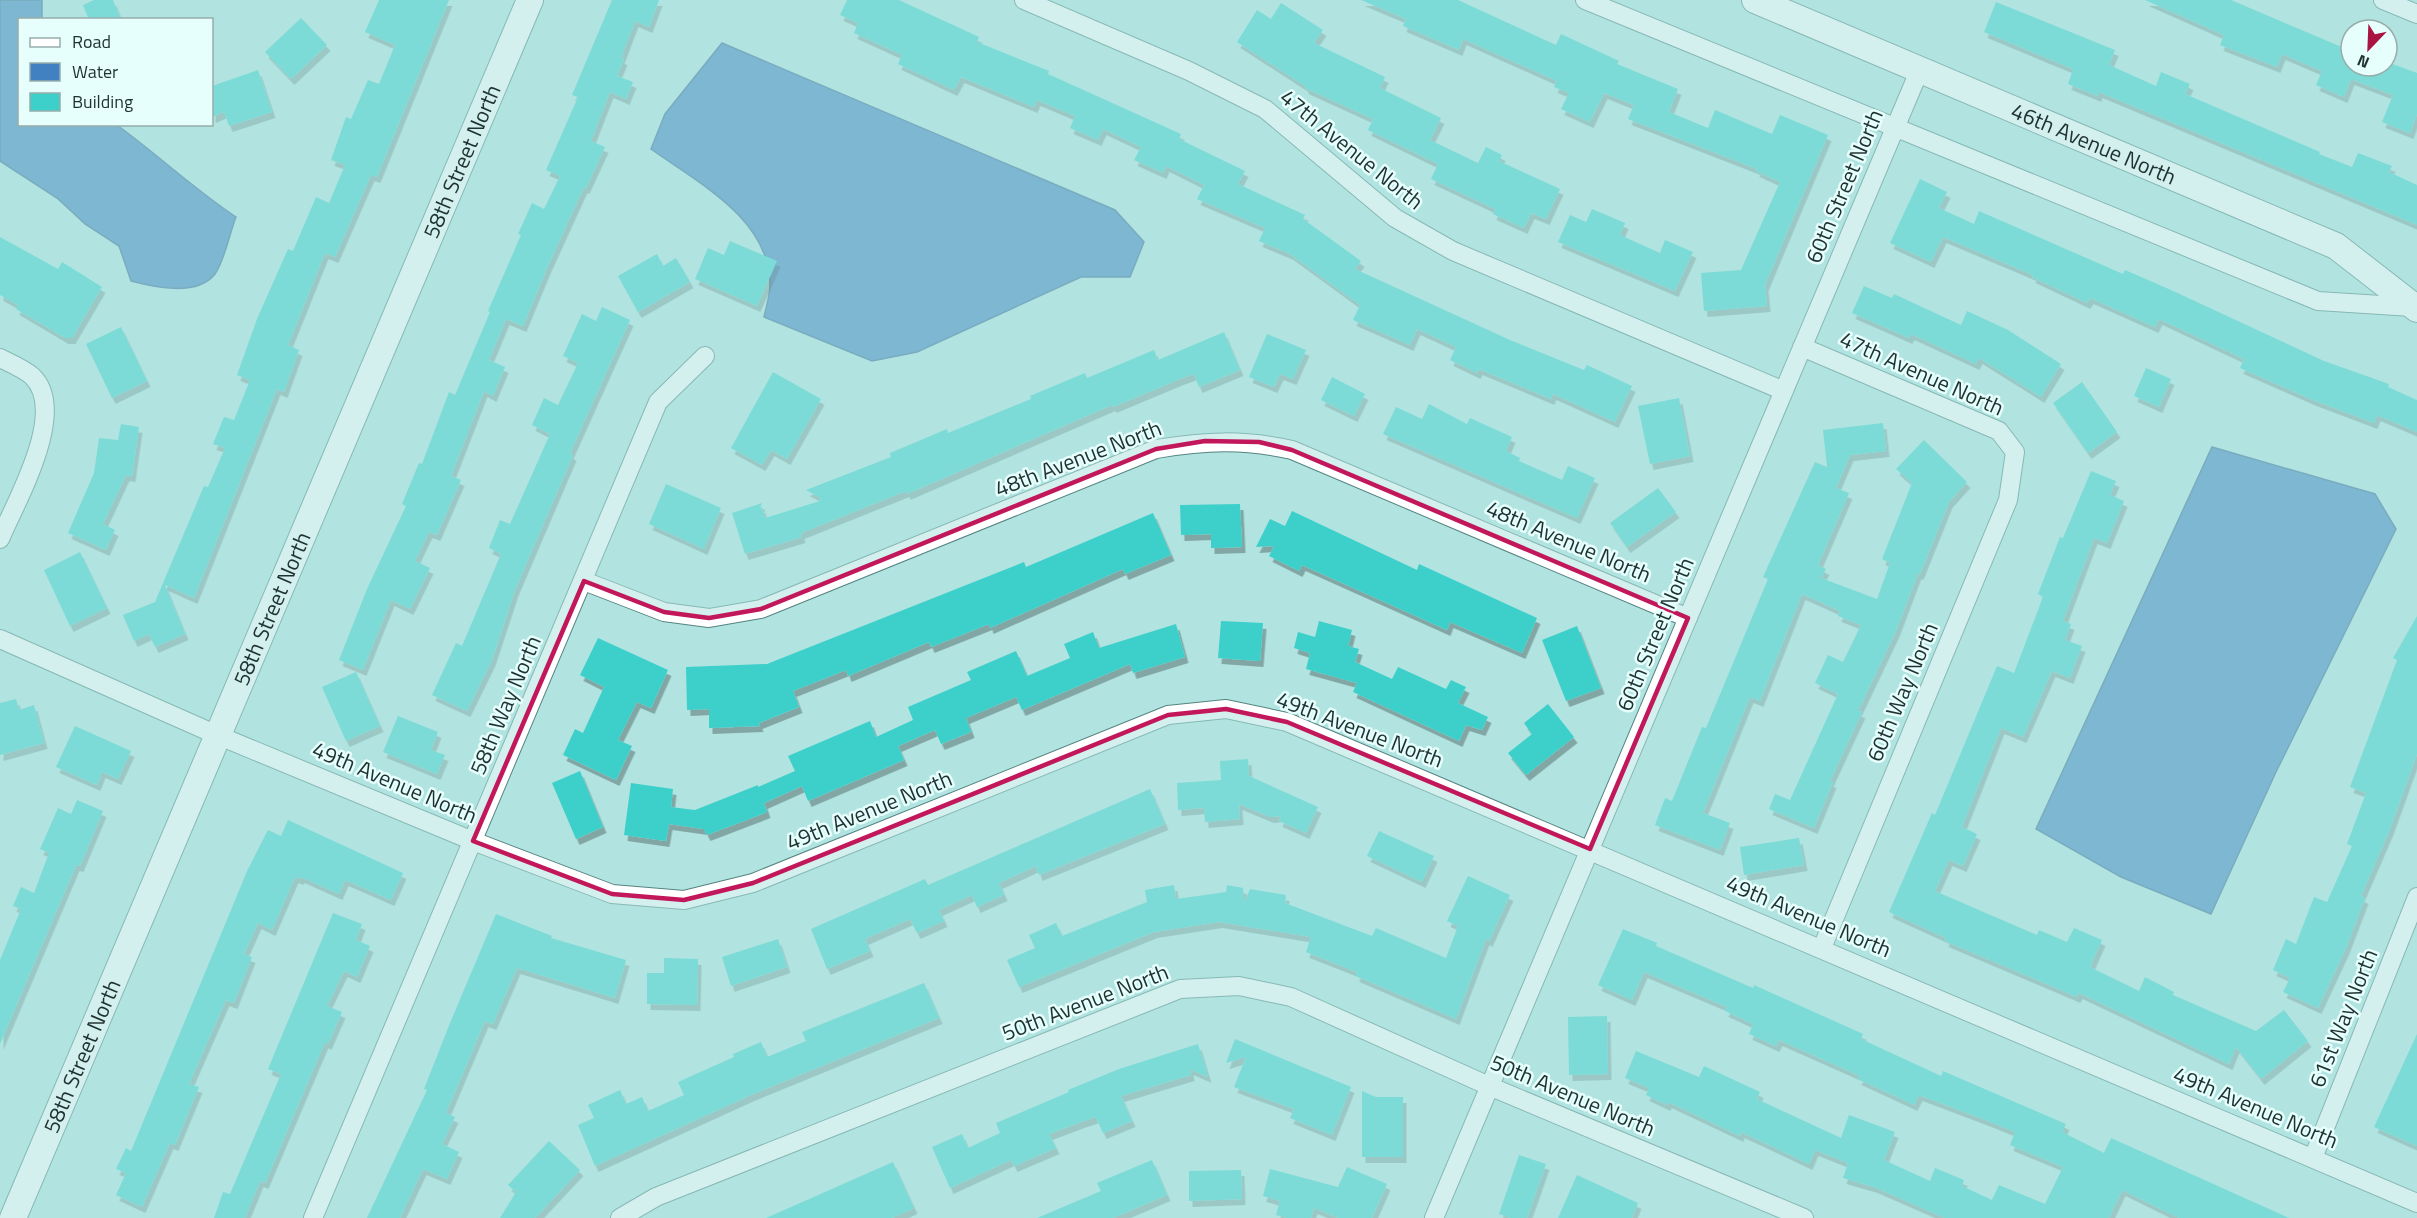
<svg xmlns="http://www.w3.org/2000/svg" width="2417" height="1218" font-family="'Titillium Web',sans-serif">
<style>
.water{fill:#4181c2;stroke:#366996;stroke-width:1.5}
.building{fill:#3dd0cb;filter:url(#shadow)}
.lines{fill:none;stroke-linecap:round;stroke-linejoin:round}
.street-casing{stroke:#548481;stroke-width:20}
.secondary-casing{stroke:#548481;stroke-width:28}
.street{stroke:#fff;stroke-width:18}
.secondary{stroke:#fff;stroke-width:26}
.marked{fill:none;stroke:#c2185b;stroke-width:4.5;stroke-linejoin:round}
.labels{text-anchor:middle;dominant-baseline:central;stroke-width:5;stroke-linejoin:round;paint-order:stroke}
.street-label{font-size:22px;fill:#1e3231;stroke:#e6fffd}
</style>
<defs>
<filter id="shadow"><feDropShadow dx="3.5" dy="6" stdDeviation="0" flood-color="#0004"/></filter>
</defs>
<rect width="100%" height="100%" fill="#b1e3e0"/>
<path class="water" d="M0,0H42V19L20,20V124L117,125C158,155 194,189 236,217C230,232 224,262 215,274C197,297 154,287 131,281L119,246L85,224L57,198L0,161Z
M722,43L1115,210L1144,242L1130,277H1081L917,352L872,361L764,317C766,307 770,296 770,285C770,219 698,183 651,149L665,114Z
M2212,447L2375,494L2396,529L2276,772L2211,914L2121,877L2036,829Z"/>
<path class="building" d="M94,0H113L121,20H89L83,5Z
M379,0H449L377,177L371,175L335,257L325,253L288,345L299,350L284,392L277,389L194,598L165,585L185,634L155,647L149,634L134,641L123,615L155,602L204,486L208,487L225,448L213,444L224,417L234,420L250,380L237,375L257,319L288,249L293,251L316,197L329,203L345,165L331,160L346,117L351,119L368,80L379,84L395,45L365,32Z
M612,0H659L649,27L635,21L621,58L624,59L617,76L633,82L626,99L610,92L591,141L605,147L586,188L584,187L547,268L523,326L506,319L489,360L505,367L493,396L484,391L451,476L461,480L437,535L429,532L415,561L430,568L410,609L391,600L363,670L339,660L367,589L406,506L402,504L419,463L422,464L449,392L455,395L490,312L488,311L521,235L518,234L532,203L544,209L560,176L546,170L578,97L572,95Z
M847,0H899L979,37L977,42L1049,71L1048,74L1181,134L1179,139L1245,171L1238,184L1305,215L1303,219L1361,261L1355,269L1510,340L1584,370L1587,365L1632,386L1615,422L1553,394L1551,399L1479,369L1477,373L1450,360L1456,347L1417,329L1410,345L1353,320L1360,305L1290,254L1259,241L1265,228L1197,199L1204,185L1166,166L1163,173L1134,160L1141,147L1103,129L1098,140L1070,128L1075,116L1037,100L1034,107L961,77L954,90L898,64L902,55L854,33L858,23L840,15Z
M1361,0H1458L1556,45L1561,34L1619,61L1617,64L1678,89L1669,112L1708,128L1715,110L1772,134L1780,115L1828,135L1765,285L1767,306L1704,311L1701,273L1741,270L1780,182L1756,171L1757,169L1628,119L1634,105L1604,93L1590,122L1561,109L1569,93L1554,87L1557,81L1463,39L1459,50L1403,26L1406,19Z
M2145,0H2231L2351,51V66H2387V62L2417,73V114L2410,133L2382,122L2393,95L2351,79L2344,97L2316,85L2322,71L2282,54L2277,67L2220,45L2224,35Z
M1996,2L2115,50L2109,65L2156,86L2161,72L2190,84L2185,94L2320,152L2319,154L2352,167L2358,153L2392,166L2389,172L2417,185V225L2099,92L2098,96L2068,84L2073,69L1984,32Z
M1281,3L1323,30L1314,43L1385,77L1380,88L1441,118L1430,140L1478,163L1486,147L1502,155L1499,161L1560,189L1546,219L1531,213L1524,228L1493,214L1495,209L1431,179L1438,164L1368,130L1373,119L1305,88V86L1237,42L1257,10L1271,19Z
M301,18L327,45L291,79L265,52Z
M258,70L272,112L229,126L224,112L212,117V86Z
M1920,179L1947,192L1939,208L1974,224L1979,211L2123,274L2125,270L2171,290L2324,361L2389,384L2388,387L2417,400V432L2377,415L2374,423L2313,400L2240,368L2244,359L2159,319L2155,327L2090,298L2087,303L2032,277L2033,275L1943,237L1931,262L1890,243Z
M1592,209L1625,223L1620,235L1660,253L1665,240L1693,252L1675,291L1558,242L1570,215L1586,222Z
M0,237L58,269L62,262L102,287L72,338H65L16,309L18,305L0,295Z
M730,241L777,261L757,306L695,279L708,248L724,255Z
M657,254L663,266L676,258L690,282L638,312L618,276Z
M1864,286L1892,298L1894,294L1961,325L1967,311L2008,330L2061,364L2041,397L1979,358L1976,364L1911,334L1909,338L1852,313Z
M602,307L630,320L570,453L573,455L515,590L492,660L467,711L432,695L456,643L462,646L501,554L489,548L500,520L510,524L550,434L532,425L544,398L558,405L578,363L563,356L582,314L596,321Z
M121,327L147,381L112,398L86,344Z
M1224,332L1240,370L1199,387L1194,374L1180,379L1113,407L1112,405L907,494L906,491L801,533L802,537L745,554L732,513L762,503L760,508L762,507L765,518L820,501L819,497L806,490L891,457L890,453L947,429L948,433L1031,399L1030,396L1085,373L1087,378L1154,350L1158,360Z
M1267,334L1306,350L1293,379L1280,374L1274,387L1249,377Z
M2146,368L2171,379L2159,407L2134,396Z
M773,372L821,399L787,459L771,450L762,465L731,448Z
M1332,377L1365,394L1354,416L1321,400Z
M2082,382L2117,432L2088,453L2053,403Z
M1679,398L1690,456L1650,464L1638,406Z
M1429,404L1467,424L1470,418L1512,437L1506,451L1520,458L1519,461L1562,480L1568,466L1595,478L1577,518L1383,434L1396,407L1422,419Z
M1883,423L1886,451L1850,455L1836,488L1849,493L1818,565L1826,569L1821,578L1877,599L1890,563L1882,559L1912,483L1896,469L1924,440L1967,482L1949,502L1920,574L1918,573L1896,631L1858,711L1862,712L1830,781L1833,782L1814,828L1769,809L1775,794L1790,800L1838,694L1815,683L1828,655L1843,662L1861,625L1838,616L1840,611L1802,594L1760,701L1750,697L1703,813L1730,823L1720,850L1655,825L1665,798L1672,801L1702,727L1706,728L1768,579L1763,577L1815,462L1827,467L1823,430Z
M121,424L139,427L132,476L126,475L103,524L115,530L106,550L68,533L94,473L99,438L118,440Z
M2091,471L2116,481L2110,495L2124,501L2107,543L2094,538L2063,621L2071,624L2065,640L2082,646L2070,678L2052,671L2023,737L2001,728L1962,827L1977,834L1963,866L1949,860L1935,891L2037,935L2039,930L2067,942L2074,928L2102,940L2090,967L2139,991L2145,977L2174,992L2173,995L2256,1031L2284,1010L2308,1041L2261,1079L2236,1047L2229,1064L2079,993L2077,997L1945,941L1946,938L1889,912L1932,813L1935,815L1997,666L2014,673L2043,597L2038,594L2060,537L2063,538Z
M666,484L721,508L704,549L649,524Z
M1658,488L1676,512L1627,547L1610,523Z
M1240,504L1242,547L1211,548V534L1181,535L1180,505Z
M1292,511L1417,570L1419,564L1537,618L1522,653L1450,622L1447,630L1302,565L1299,571L1269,556L1274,546L1256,547L1270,519L1285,526Z
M1153,513L1171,555L1125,574L1123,569L990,628L989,624L931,647L929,642L848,676L846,670L793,691L799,707L759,723L760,726L709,728V709L687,710L686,667L767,664L1024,562L1026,567Z
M80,552L107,608L70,626L44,570Z
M2417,616V754L2390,829L2361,896L2365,898L2346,948L2318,1008L2283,992L2290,978L2273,970L2286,939L2296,944L2314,897L2327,902L2352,846L2347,844L2366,793L2350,787L2397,660L2393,658Z
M1221,621L1263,623L1260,661L1218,658Z
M1319,621L1352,630L1348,646L1359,649L1355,662L1392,679L1398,667L1446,689L1451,680L1466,687L1458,703L1488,717L1482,730L1466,725L1459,741L1353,692L1357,683L1306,669L1310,653L1294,648L1298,632L1315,637Z
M1176,624L1185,657L1133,673L1130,664L1022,710L1016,697L966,718L971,732L941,744L935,730L898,746L904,760L808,801L802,786L764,803L767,812L707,835L704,829L669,824L666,841L624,835L631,783L673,789L671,807L695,810L758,785V787L795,771L788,756L870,721L876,737L913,720L908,707L971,680L967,672L1016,651L1027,676L1070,658L1064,644L1093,632L1099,648Z
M1577,626L1601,688L1566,701L1542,640Z
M598,638L668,670L651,708L637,702L618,740L632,746L616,780L563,755L575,729L583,733L604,687L580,675Z
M356,672L380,726L346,741L322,687Z
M16,699L19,710L34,705L44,743L0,755V703Z
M1548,704L1574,737L1526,775L1508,753L1532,734L1524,723Z
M398,716L438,732L431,750L445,755L437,774L383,752Z
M75,726L131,751L118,779L102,772L97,785L56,767Z
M1248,759L1249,776L1318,807L1306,833L1279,821L1281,816L1270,817L1239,804L1240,819L1205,822L1204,808L1178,810L1177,783L1221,780L1220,761Z
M580,771L603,827L576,839L552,783Z
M1150,789L1165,824L1039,875L1036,866L999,883L1004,895L977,907L972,895L939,910L944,921L917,933L910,919L865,939L870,951L827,969L811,929L925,879L928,885Z
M77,800L103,811L80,866L76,865L0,1044V960L21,909L13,906L21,887L34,893L49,853L40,849L58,808L71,814Z
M288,820L403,873L391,900L345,880L339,894L301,877L300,879L295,877L272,930L258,923L244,954L252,957L234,1003L226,1000L189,1084L199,1087L175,1145L170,1143L142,1207L116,1195L126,1173L116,1169L126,1148L131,1151L248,869L268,830L281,836Z
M1379,831L1434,856L1422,882L1367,856Z
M1799,838L1804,865L1744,875L1740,847Z
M1468,876L1510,895L1489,941L1486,939L1456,1019L1356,976L1357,972L1306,952L1311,937L1219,922L1154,932L1019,987L1007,960L1035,948L1029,935L1056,923L1062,936L1147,902L1145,890L1174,885L1176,899L1226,892L1227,885L1243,888L1244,903L1250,889L1286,895L1285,903L1372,936L1376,928L1446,958L1458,926L1447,921Z
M333,913L362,924L356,940L370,946L357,977L344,971L327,1006L342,1012L328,1044L325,1042L265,1183L260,1181L245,1218H214L223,1192L230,1194L281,1074L268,1069Z
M496,914L552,936L551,938L626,960L615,998L517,968L493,1024L485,1021L446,1113L455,1117L442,1144L459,1152L447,1179L423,1169L400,1218H367L427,1090L424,1089L450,1023Z
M1623,929L1657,943L1656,946L1753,988L1754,985L1863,1034L1861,1039L1941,1076L1943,1071L2066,1124L2062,1132L2104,1153L2111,1138L2289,1218H2179L2122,1190L2109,1218H1945L1874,1187L1843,1178L1848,1163L1815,1150L1809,1164L1741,1132L1740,1136L1668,1102L1667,1105L1646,1095L1649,1088L1625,1078L1636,1051L1699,1077L1704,1066L1760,1092L1757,1099L1841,1138L1849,1115L1895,1132L1884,1160L1930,1181L1935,1168L1964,1180L1962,1186L1992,1200L1999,1185L2045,1204L2063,1167L2010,1145L2015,1132L1988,1121L1919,1095L1914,1105L1858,1079L1860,1076L1779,1040L1776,1046L1749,1034L1753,1024L1725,1011L1727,1007L1644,972L1632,1000L1598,985Z
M778,939L787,967L731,986L722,957Z
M664,958L698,959L697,1005L647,1004V973H664Z
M924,983L939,1018L751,1095L595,1166L578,1125L594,1118L588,1105L620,1090L626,1104L642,1097L648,1111L684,1095L678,1082L734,1057L733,1054L761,1042L767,1057L806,1041L802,1032Z
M1607,1016L1608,1074L1569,1075L1568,1017Z
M2417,1034V1146L2374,1127Z
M1235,1039L1351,1087L1332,1135L1290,1118L1294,1109L1234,1087L1246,1057L1226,1063Z
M1198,1044L1208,1077L1190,1069L1191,1075L1121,1096L1132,1121L1103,1133L1096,1117L1081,1122L1049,1134L1056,1148L1014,1166L1011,1160L950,1188L932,1147L962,1134L968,1148L1000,1133L996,1123L1069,1092L1068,1090L1119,1069Z
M1362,1091L1376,1097H1403V1157H1362Z
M549,1141L580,1170L535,1218H500L516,1192L508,1185Z
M1519,1155L1546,1164L1527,1218H1511L1499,1214Z
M1152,1160L1167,1195L1113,1218H1037L1101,1191L1097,1183Z
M893,1162L914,1208L892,1218H766Z
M1347,1167L1387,1184L1372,1218H1339L1314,1208L1311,1218H1288L1276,1215L1280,1201L1263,1196L1270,1169L1338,1187Z
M1241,1170L1242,1199L1189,1201V1171Z
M1577,1175L1638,1203L1632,1218H1558Z"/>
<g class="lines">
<defs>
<path id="street" d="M1024,0L1189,71L1265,109L1395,218L1453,251L1784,391
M1585,0L2318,301L2412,307
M2383,0L2417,14
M1802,347L1999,431L2015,452L2008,500L1822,948
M0,358C10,363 24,369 32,376C69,411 16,501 0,539
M584,581L664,612L709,618L761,609L1156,449C1205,441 1243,439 1292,450L1688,618
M0,639L217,735L473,841L612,894L684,900L753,883L1168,715L1226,709L1287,722L2417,1203
M2313,1158L2417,897
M313,1218L658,402L705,356
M620,1218L656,1197L1180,989L1239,986L1291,997L1489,1086L1804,1218
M1434,1218L1920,69"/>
<g id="secondary">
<path id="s1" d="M1755,0L2336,246L2417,309"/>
<path id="s2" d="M13,1218L530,0"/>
</g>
</defs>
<use href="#street" class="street-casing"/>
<use href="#secondary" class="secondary-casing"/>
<use href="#street" class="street"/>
<use href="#secondary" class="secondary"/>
</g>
<path d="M0 0H2417V1218H0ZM1205,441L1259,442L1292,450L1688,618L1590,849L1287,722L1226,709L1168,715L753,883L684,900L612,894L473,841L584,581L664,612L709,618L761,609L1156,449Z" fill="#b1e3e0" fill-opacity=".55" fill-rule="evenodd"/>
<path class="marked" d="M1205,441L1259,442L1292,450L1688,618L1590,849L1287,722L1226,709L1168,715L753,883L684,900L612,894L473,841L584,581L664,612L709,618L761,609L1156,449Z"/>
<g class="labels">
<g class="street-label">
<text stroke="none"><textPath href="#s1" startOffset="368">46th Avenue North</textPath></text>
<text transform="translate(1352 149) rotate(39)">47th Avenue North</text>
<text stroke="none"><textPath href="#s2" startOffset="1148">58th Street North</textPath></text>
<text transform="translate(1844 186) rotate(-67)">60th Street North</text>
<text transform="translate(1922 373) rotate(24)">47th Avenue North</text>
<text transform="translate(1078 458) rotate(-21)">48th Avenue North</text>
<text transform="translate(1569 541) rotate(23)">48th Avenue North</text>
<text stroke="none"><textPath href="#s2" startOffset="662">58th Street North</textPath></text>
<text transform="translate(1655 634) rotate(-67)">60th Street North</text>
<text transform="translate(1902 692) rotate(-67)">60th Way North</text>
<text transform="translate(505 705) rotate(-67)">58th Way North</text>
<text transform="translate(1360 729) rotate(21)">49th Avenue North</text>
<text transform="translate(395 782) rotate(23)">49th Avenue North</text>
<text transform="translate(869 810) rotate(-22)">49th Avenue North</text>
<text transform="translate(1809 916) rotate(23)">49th Avenue North</text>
<text transform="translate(1085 1002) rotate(-21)">50th Avenue North</text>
<text transform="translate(2343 1018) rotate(-68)">61st Way North</text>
<text stroke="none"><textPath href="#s2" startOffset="176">58th Street North</textPath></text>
<text transform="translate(1573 1095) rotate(23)">50th Avenue North</text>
<text transform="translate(2256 1107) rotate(23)">49th Avenue North</text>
</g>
</g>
<rect x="18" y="18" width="195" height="108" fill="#e6fffd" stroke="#96adab" stroke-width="1.5"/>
<rect x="30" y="38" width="30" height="9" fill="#ffffff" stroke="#96adab" stroke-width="1.5"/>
<text x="72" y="48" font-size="18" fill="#1e3231">Road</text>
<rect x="30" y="63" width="30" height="18" fill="#4181c2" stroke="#96adab" stroke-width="1.5"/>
<text x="72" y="78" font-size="18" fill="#1e3231">Water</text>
<rect x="30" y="93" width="30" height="18" fill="#3dd0cb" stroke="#96adab" stroke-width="1.5"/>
<text x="72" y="108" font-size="18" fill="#1e3231">Building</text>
<g transform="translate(2369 48) rotate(203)"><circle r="28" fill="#e6fffd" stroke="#96adab" stroke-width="1.5"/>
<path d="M0-4.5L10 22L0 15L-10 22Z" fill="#a91443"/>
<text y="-9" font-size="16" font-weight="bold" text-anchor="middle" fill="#1e3231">N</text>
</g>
</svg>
